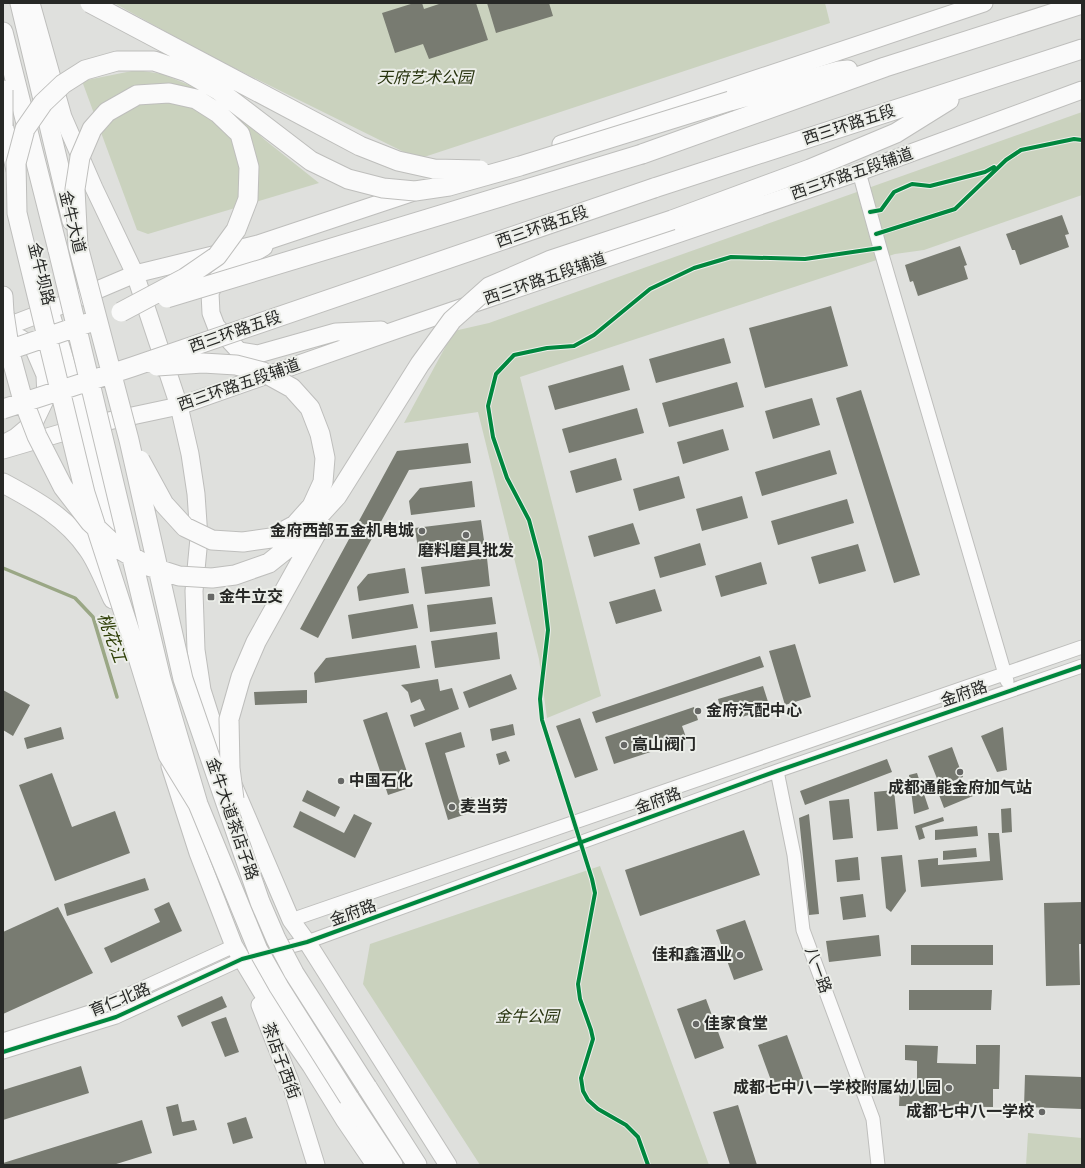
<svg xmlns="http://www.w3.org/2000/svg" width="1085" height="1168" font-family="Spectral,'Noto Sans SC',serif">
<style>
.green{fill:#cad2be}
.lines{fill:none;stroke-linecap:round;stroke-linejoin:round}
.stream{stroke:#9aa785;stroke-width:3.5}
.building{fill:#787b71}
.minor-casing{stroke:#bebebc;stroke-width:15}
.major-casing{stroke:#bebebc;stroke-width:19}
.highway-casing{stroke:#bebebc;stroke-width:21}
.minor{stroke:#fafafa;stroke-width:13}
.major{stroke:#fafafa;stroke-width:17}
.highway{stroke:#fafafa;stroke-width:19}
.highway-bridge-casing{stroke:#bebebc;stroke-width:21;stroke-linecap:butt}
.highway-bridge{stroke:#fafafa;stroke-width:19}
.cycleway-casing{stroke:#eceee9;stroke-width:6}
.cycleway{stroke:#00873e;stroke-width:4}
.poi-dot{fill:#676866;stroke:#eceee9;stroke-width:1.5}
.labels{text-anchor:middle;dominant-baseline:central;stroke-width:4;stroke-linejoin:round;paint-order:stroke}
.park-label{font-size:16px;font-style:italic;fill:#27330e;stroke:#eceee9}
.street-label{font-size:16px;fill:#272826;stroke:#eceee9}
.poi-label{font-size:16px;font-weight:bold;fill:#272826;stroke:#eceee9;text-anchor:start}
.water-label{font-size:17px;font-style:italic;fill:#2c3d04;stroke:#eceee9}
</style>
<rect width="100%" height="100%" fill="#dfe0dd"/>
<path class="green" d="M114,3H825L830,23L418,159L206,54Z
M137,70L162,74L194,87L235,112L265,140L319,183L148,234L137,230L82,81Z
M1082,112V195L924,250L895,254L520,377L601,696L547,718L539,659L478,412L404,423L454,331L489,323Z
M600,866L709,1165H480L363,984L370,944Z
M1028,1133L1082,1138V1165H1026Z"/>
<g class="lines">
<path class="stream" d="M3,568L75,598L93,617L117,697"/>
</g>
<path class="building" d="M414,3H422L424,9L442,3H476L488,40L429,59L423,44L395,53L382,13Z
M487,3H549L553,16L496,33Z
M1062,215L1069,234L1065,235L1069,247L1020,265L1015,250H1012L1006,234Z
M960,246L967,265L964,266L968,279L918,296L913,281L910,282L905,265Z
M831,306L848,366L765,388L749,328Z
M724,338L731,363L656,383L649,359Z
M623,365L630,390L555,410L548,386Z
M737,382L744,407L669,427L662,403Z
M861,390L920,575L894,583L836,398Z
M812,398L820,425L773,439L765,411Z
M637,408L644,433L569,453L562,429Z
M723,429L729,450L683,464L677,442Z
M468,443L471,463L409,470L318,638L300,629L397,451Z
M830,450L837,474L762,496L755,472Z
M616,458L622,480L576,493L570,471Z
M679,476L685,498L639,511L633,489Z
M472,481L475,507L411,515L409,501L420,488Z
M742,496L748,518L702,531L696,509Z
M847,499L854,523L778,545L771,521Z
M481,520L485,547L419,556L415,528Z
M633,523L640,544L594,557L588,536Z
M700,543L706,565L660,578L654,557Z
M858,544L866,571L819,584L811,557Z
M487,558L490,586L425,594L421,567Z
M761,562L767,584L721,597L715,576Z
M405,568L409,593L359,601L357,587L368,574Z
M655,589L662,611L616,624L609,602Z
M492,597L496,624L430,632L427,605Z
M413,604L418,628L352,639L348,615Z
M497,632L500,659L435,668L431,641Z
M795,644L811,697L785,705L769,651Z
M416,645L420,668L315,683L314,673L326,658Z
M760,656L764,667L596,723L592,712Z
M511,674L517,689L469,708L463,692Z
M438,679L440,691L452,688L459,709L414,727L410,715L425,710L420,699L411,703L408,692L401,685Z
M763,686L770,708L742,717L739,706L721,711L718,699Z
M3,690L30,705L13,736L3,730Z
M307,690V703L255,705L254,692Z
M694,707L698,720L682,726L687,740L614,764L605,737Z
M387,712L412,787L388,795L363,720Z
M580,718L598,770L575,778L556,726Z
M513,724L515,735L492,741L490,729Z
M61,727L64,739L27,749L24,738Z
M1003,727L1007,770L997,772L981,736Z
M461,732L465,747L445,753L459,800L472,797L476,811L448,820L425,743Z
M952,747L963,777L940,786L928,756Z
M506,751L510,761L499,765L496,754Z
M887,759L892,772L805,805L800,791Z
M52,773L72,827L115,811L130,853L55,881L19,785Z
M917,773L929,809L914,814L909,775Z
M968,783L973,796L944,808L939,795Z
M307,790L340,807L335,817L302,801Z
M894,790L898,829L877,831L874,792Z
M849,799L853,838L833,840L829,801Z
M1011,808L1012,832L1002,833L1001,809Z
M300,811L344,833L354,814L372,823L355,858L293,827Z
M809,814L819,914L809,915L799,818Z
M943,817L944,821L922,828L925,838L919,840L915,826Z
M977,826L978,836L935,840V830Z
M744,830L760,875L640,916L625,870Z
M988,833H999L1003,880L921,887L918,860L938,858V865L990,861Z
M976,848L977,857L943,860V851Z
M902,855L906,891L891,912L886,908L881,857Z
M858,857L860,880L837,882L835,860Z
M145,878L149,890L67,916L64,904Z
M863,894L866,917L843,920L840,897Z
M169,902L182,931L111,963L104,948L160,922L154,909Z
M1082,902V944H1079L1080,985L1046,986L1044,903Z
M58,907L93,973L3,1014V932Z
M745,920L763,970L734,980L716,930Z
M879,935L881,956L829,962L826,941Z
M911,945H993V965H911Z
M909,990H992L991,1010H909Z
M222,996L227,1007L182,1027L177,1016Z
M706,999L724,1048L695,1059L677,1009Z
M226,1017L239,1052L225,1057L211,1022Z
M787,1035L805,1084L776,1094L758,1045Z
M905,1045L938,1046L937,1063L976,1064V1045H1000L999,1089H993V1107L899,1106L900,1083H917V1061L905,1060Z
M81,1066L89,1093L3,1120V1090Z
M1025,1075L1082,1077V1109L1024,1107Z
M178,1104L182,1122L194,1120L197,1130L173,1136L166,1107Z
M738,1105L757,1165H730L713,1112Z
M246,1117L253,1138L233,1144L227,1123Z
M142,1120L152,1153L113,1165H3V1163Z"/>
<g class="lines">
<defs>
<path id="minor" d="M859,172L880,248L1007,681
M85,426L98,483
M777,771L794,855L803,930L873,1119L878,1165
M291,920L1082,647
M3,1040L90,1012L234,946
M3,1052L116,1017L242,959L307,942L777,771L1082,666"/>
<path id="major" d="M31,3L63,117L94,188L135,274L179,406L190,454L196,494L199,538L194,591L196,650L202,690L229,775L291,920L307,942L448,1165
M3,120L15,170
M561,144L984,3
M264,247L233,266L217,279L210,293L211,313L216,326L239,351L258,354L336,332L381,330
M47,301L85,426
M3,328L50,310L135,274L258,244L417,191
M3,444L16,437L35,421L46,398L45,375L33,347L20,338H17
M3,450L85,426L179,406L399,329L859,172L1082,90
M98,483L113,547
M170,766L198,853L234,946L275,1014L311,1066L345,1121L375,1165
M260,1005L290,1081L316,1165"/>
<path id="highway" d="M20,3L72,221
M3,32L58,250
M730,101L839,71L848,70
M642,154L885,67L1082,4
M654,188L1082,49
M672,220L810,169L896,133L949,100
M3,296L4,313
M3,483C35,500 67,518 88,549C97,561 106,584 113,599
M367,1087L417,1165
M349,1098L393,1165"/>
</defs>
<use href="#minor" class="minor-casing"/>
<use href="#major" class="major-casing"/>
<use href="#highway" class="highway-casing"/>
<use href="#minor" class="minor"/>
<use href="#major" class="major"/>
<use href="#highway" class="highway"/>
<defs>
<path id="highway-bridge" d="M90,3L360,146L398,161L434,169L480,170
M3,90V126
M58,250L161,679L198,804L258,950L279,987L349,1098
M167,298L642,154
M121,312L185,278L217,256L236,230L248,199L249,167L240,134L218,113L196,99L169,93L137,95L107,112L92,129L80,157L75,189L78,246L129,440L183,679L260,902L276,939L294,973L367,1087
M4,313L10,353L22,397L37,436L63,487L90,522L119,549L148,566L179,576L212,578L235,575L269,563L294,543L337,496L420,364L452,320L489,287L551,260L672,220
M3,352L88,323
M3,409L132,367L654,188
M140,460L164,504L185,527L212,540L243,542L271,538L295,525L312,506L323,482L325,458L320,434L310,408L292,388L263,372L236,365L203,363L157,366
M234,799L230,768L229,719L241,677L256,642L321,525
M198,804L168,755L132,638L85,493L17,213L16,163L25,129L43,103L63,84L85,70L117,61H154L187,72L218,90L311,161L348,179L383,188L415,191L449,186L520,166L730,101"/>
</defs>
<use href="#highway-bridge" class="highway-bridge-casing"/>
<use href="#highway-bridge" class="highway-bridge"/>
<defs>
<path id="cycleway" d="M870,212L881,210L894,192L912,184L930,186L985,172L994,167
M876,234L955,209L1006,160L1021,150L1074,139L1082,140
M3,1052L116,1017L242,959L307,942L777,771L1082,666
M648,1165L638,1137L626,1125L598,1109L588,1100L583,1091L581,1078L593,1039L591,1030L580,999L578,984L595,893L592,879L542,720L540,699L548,630L540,561L529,520L507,478L493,437L488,406L496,374L514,355L547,348L574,346L594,335L650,289L694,268L731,257L805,259L880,248"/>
</defs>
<use href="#cycleway" class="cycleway-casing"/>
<use href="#cycleway" class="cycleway"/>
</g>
<g class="poi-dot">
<circle cx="422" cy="531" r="4"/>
<circle cx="466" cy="535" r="4"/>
<rect x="207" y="593" width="8" height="8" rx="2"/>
<circle cx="698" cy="711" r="4"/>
<circle cx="624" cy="745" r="4"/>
<circle cx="960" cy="772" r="4"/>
<circle cx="341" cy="781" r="4"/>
<circle cx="452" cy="807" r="4"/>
<circle cx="740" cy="955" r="4"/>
<circle cx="696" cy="1024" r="4"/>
<circle cx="949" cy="1088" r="4"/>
<circle cx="1042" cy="1112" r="4"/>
</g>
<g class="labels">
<g class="park-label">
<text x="425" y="78">天府艺术公园</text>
<text x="527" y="1017">金牛公园</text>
</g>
<g class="street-label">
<text transform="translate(849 125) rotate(-18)">西三环路五段</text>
<text transform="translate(852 174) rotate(-19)">西三环路五段辅道</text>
<text transform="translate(72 222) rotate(76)">金牛大道</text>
<text transform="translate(542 227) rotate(-19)">西三环路五段</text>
<text transform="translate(41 274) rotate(76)">金牛坝路</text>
<text transform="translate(545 279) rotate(-19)">西三环路五段辅道</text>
<text transform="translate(235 332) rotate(-19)">西三环路五段</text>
<text transform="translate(239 385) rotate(-19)">西三环路五段辅道</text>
<text transform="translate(964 694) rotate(-19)">金府路</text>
<text transform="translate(658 801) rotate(-20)">金府路</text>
<text transform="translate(232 819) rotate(71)">金牛大道茶店子路</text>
<text transform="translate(353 913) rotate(-20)">金府路</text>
<text transform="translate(818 970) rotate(70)">八一路</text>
<text transform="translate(120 1000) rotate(-22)">育仁北路</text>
<text transform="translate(281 1061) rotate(70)">茶店子西街</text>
</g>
<g class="poi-label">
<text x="414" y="531" text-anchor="end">金府西部五金机电城</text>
<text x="466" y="551" text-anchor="middle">磨料磨具批发</text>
<text x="219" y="597">金牛立交</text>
<text x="706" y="711">金府汽配中心</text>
<text x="632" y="745">高山阀门</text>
<text x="349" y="781">中国石化</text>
<text x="960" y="788" text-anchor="middle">成都通能金府加气站</text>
<text x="460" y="807">麦当劳</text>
<text x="732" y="955" text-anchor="end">佳和鑫酒业</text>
<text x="704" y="1024">佳家食堂</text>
<text x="941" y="1088" text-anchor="end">成都七中八一学校附属幼儿园</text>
<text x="1034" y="1112" text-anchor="end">成都七中八一学校</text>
</g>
<g class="water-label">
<text transform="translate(111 638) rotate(70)">桃花江</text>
</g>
</g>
<rect width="1085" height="1168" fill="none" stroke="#272826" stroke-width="8"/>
</svg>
